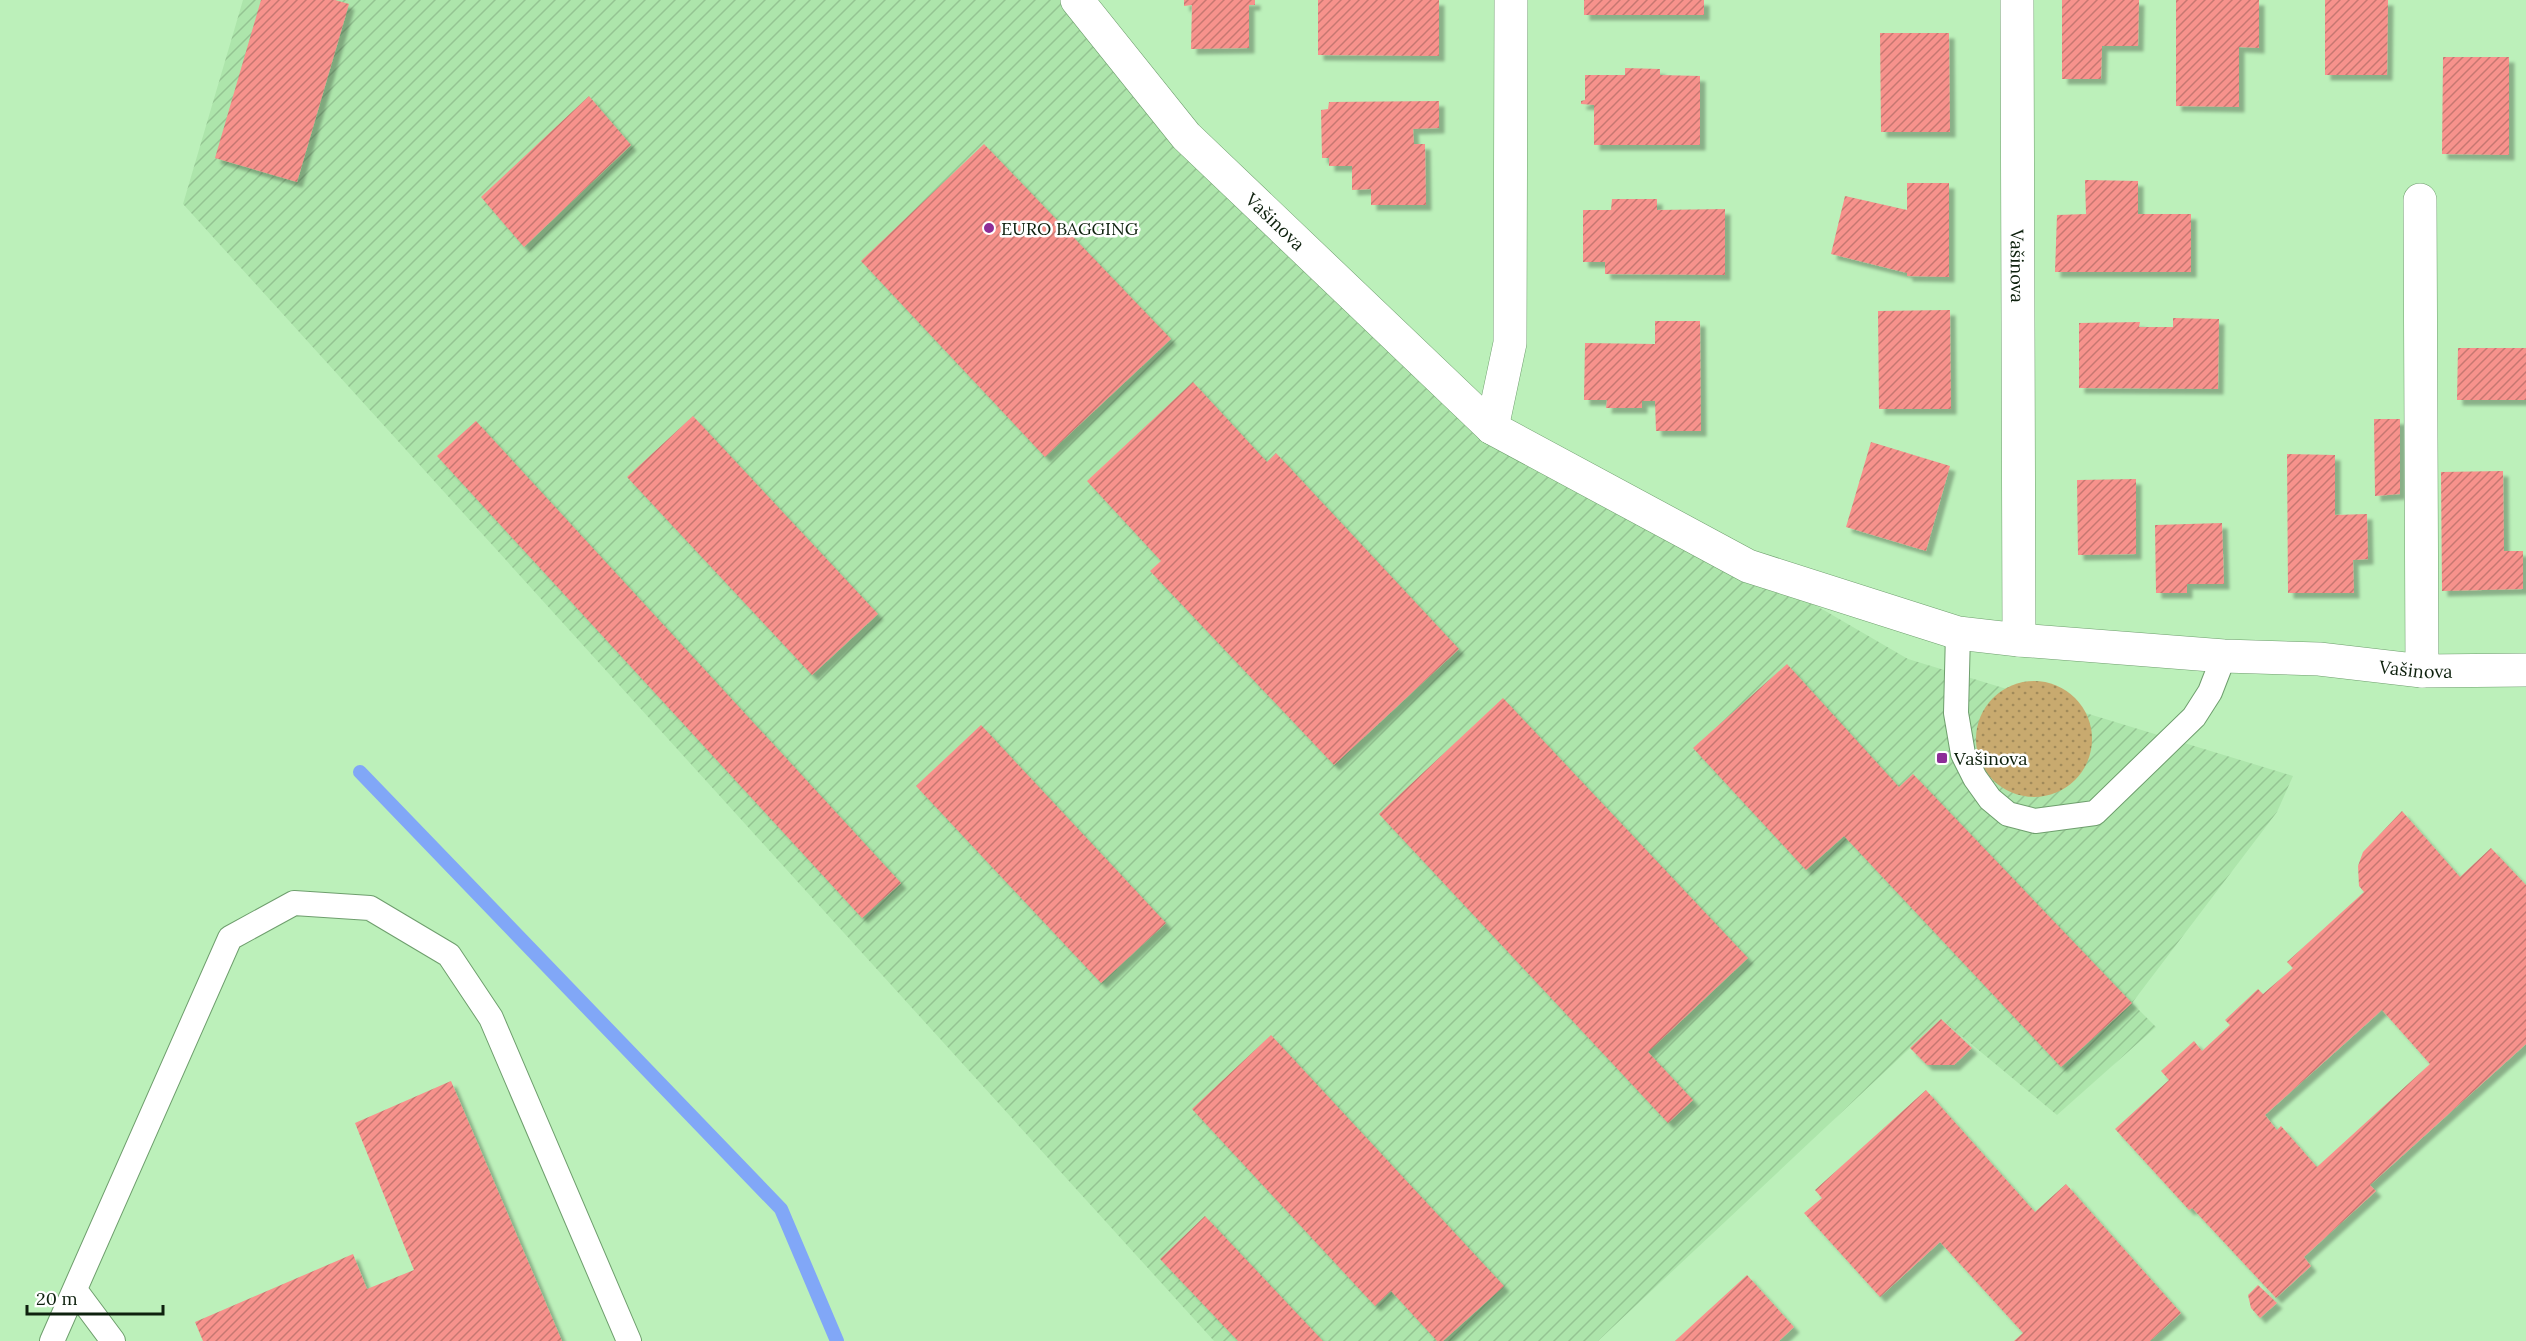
<svg xmlns="http://www.w3.org/2000/svg" width="2526" height="1341" font-family="Lora,serif">
<style>
.industrial{fill:url(#industrial-furrows)}
.grass{fill:url(#grass-dots)}
.lines{fill:none;stroke-linecap:round;stroke-linejoin:round}
.stream{stroke:#81a7f7;stroke-width:14}
.building{fill:url(#building-hatch);fill-rule:evenodd;filter:url(#shadow)}
.service-casing{stroke:#6e9e6d;stroke-width:26}
.minor-casing{stroke:#6e9e6d;stroke-width:34}
.service{stroke:#fff;stroke-width:24}
.minor{stroke:#fff;stroke-width:33}
.poi-dot{fill:#8d2d97;stroke:#fff;stroke-width:2}
.labels{text-anchor:middle;dominant-baseline:central;stroke-width:5;stroke-linejoin:round;paint-order:stroke}
.street-label{font-size:18px;fill:#0e210e;stroke:#fff}
.poi-label{font-size:18px;fill:#0e210e;stroke:#fff;text-anchor:start}
</style>
<defs>
<pattern id="industrial-furrows" width="10" height="10" patternUnits="userSpaceOnUse" patternTransform="scale(1.5)"><rect width="10" height="10" fill="#ade5ab"/><path d="M-1 1l2-2M0 10L10 0M9 11l2-2" fill="none" stroke="#94c492"/></pattern>
<pattern id="grass-dots" width="8" height="8" patternUnits="userSpaceOnUse" patternTransform="scale(1.5)"><rect width="8" height="8" fill="#c8aa6f"/><path d="M2 2h.1M6 6h.1" fill="none" stroke="#a18a5a" stroke-width="1.8" stroke-linecap="round"/></pattern>
<pattern id="building-hatch" width="6" height="6" patternUnits="userSpaceOnUse" patternTransform="scale(1.5)"><rect width="6" height="6" fill="#f7928c"/><path d="M-1 1l2-2M0 6l6-6M5 7l2-2" fill="none" stroke="#c67771"/></pattern>
<filter id="shadow"><feDropShadow dx="5.5" dy="5.5" stdDeviation="1.5" flood-color="#0004"/></filter>
</defs>
<rect width="100%" height="100%" fill="#bcf0ba"/>
<path class="industrial" d="M243,0H1077L1492,428L1748,566L1908,659L2293,776L2277,812L2132,1003L2156,1027L2057,1115L1941,1019L1598,1341H1214L183,204Z"/>
<path class="grass" d="M1976 739a58 58 0 1 1 116 0a58 58 0 1 1-116 0Z"/>
<g class="lines">
<path class="stream" d="M360,772L781,1209L837,1341"/>
</g>
<path class="building" d="M261,0H335L349,4L297,182L215,158Z
M1184,0H1255V5H1249V48L1191,49L1192,5L1184,6Z
M1318,0H1439V56L1318,55Z
M1584,0H1704V15H1584Z
M2062,0H2139L2138,46H2102L2101,79H2062Z
M2176,0H2259V48L2239,47V107L2176,106Z
M2325,0H2388L2387,75H2325Z
M1880,33H1949L1950,132H1881Z
M2443,57H2509V155L2442,154Z
M1625,68L1660,69V75L1700,76V145H1594V105L1581,104V101L1585,100V75H1625Z
M589,96L631,145L524,247L481,197Z
M1439,101V128L1413,129L1414,144H1425L1426,205H1371V189L1352,190V166H1329V158H1322L1321,110L1328,109L1329,102Z
M984,144L1171,339L1045,457L861,261Z
M2085,180L2138,181V214H2191V272H2055L2057,215L2086,214Z
M1907,183H1949V277L1907,276V273L1831,254L1845,196L1907,210Z
M1612,199H1657V210L1725,209V275L1605,274V262H1583V210H1611Z
M1950,310L1951,409H1879L1878,311Z
M2173,318L2219,319L2218,389L2079,388V323L2140,322L2139,327H2173Z
M1655,321H1700L1701,431H1656L1655,401H1642V408H1606L1607,400H1584L1585,343L1655,344Z
M2458,348H2526V400H2457Z
M1193,382L1267,462L1276,453L1459,649L1334,765L1150,571L1161,561L1087,481Z
M693,416L878,614L812,675L627,477Z
M2374,419H2400V494L2375,496Z
M476,421L901,883L862,918L437,456Z
M1871,442L1950,466L1926,551L1846,527Z
M2287,454L2335,455V515L2367,514L2368,559L2353,560L2354,593H2288Z
M2503,471L2504,551H2523V589L2442,591L2441,472Z
M2136,479V554L2078,555L2077,480Z
M2222,523L2224,584H2187V593H2156L2155,525Z
M1787,664L1899,787L1913,774L2132,1003L2061,1067L1844,836L1806,870L1693,748Z
M1503,698L1748,958L1648,1052L1693,1100L1668,1123L1379,814Z
M981,725L1166,923L1101,983L916,786Z
M2402,811L2460,877L2491,848L2526,885V1044L2370,1185L2376,1191L2304,1257L2311,1266L2276,1298L2192,1208L2189,1210L2115,1129L2169,1080L2161,1071L2194,1041L2202,1051L2230,1025L2225,1020L2258,989L2263,994L2293,968L2287,962L2364,892L2359,886L2358,866L2363,852ZM2382,1010L2430,1064L2317,1167L2281,1126L2277,1130L2265,1115Z
M1941,1019L1972,1048L1954,1065H1927L1910,1048Z
M1271,1035L1504,1286L1443,1341H1437L1391,1291L1375,1306L1192,1109Z
M451,1081L562,1341H203L195,1322L353,1254L367,1289L414,1270L355,1123Z
M1926,1090L2035,1212L2066,1184L2181,1313L2150,1341H2014L2023,1333L1940,1242L1880,1297L1804,1213L1822,1198L1815,1190Z
M1205,1216L1323,1341H1238L1160,1259Z
M1747,1275L1794,1327L1779,1341H1675Z
M2258,1285L2277,1303L2260,1318L2251,1308L2248,1295Z"/>
<g class="lines">
<defs>
<path id="service" d="M1958,633L1956,713L1963,754L1975,778L1990,799L2008,814L2035,821L2095,813L2194,717L2210,692L2224,656
M75,1290L113,1341
M52,1341L230,938L294,903L370,908L449,955L491,1018L629,1341"/>
<g id="minor">
<path id="s1" d="M1077,0L1186,136L1492,428L1748,566L1958,633L2019,640L2224,656L2319,659L2422,671L2526,670"/>
<path id="s2" d="M2017,0L2019,640"/>
<path d="M2420,200L2422,671"/>
<path d="M1492,428L1510,343L1511,0"/>
</g>
</defs>
<use href="#service" class="service-casing"/>
<use href="#minor" class="minor-casing"/>
<use href="#service" class="service"/>
<use href="#minor" class="minor"/>
</g>
<g class="poi-dot">
<circle cx="989" cy="228" r="6"/>
<rect x="1936" y="752" width="12" height="12" rx="3"/>
</g>
<g class="labels">
<g class="street-label">
<text stroke="none"><textPath href="#s1" startOffset="298">Vašinova</textPath></text>
<text stroke="none"><textPath href="#s2" startOffset="266">Vašinova</textPath></text>
<text stroke="none"><textPath href="#s1" startOffset="1568">Vašinova</textPath></text>
</g>
<g class="poi-label">
<text x="1001" y="228">EURO BAGGING</text>
<text x="1954" y="758">Vašinova</text>
</g>
</g>
<path d="M27 1305v9h136v-9" fill="none" stroke="#0e210e" stroke-width="3"/>
<text x="36" y="1305" font-size="18" fill="#0e210e" stroke="#ffffff" stroke-width="4.5" paint-order="stroke">20 m</text>
</svg>
